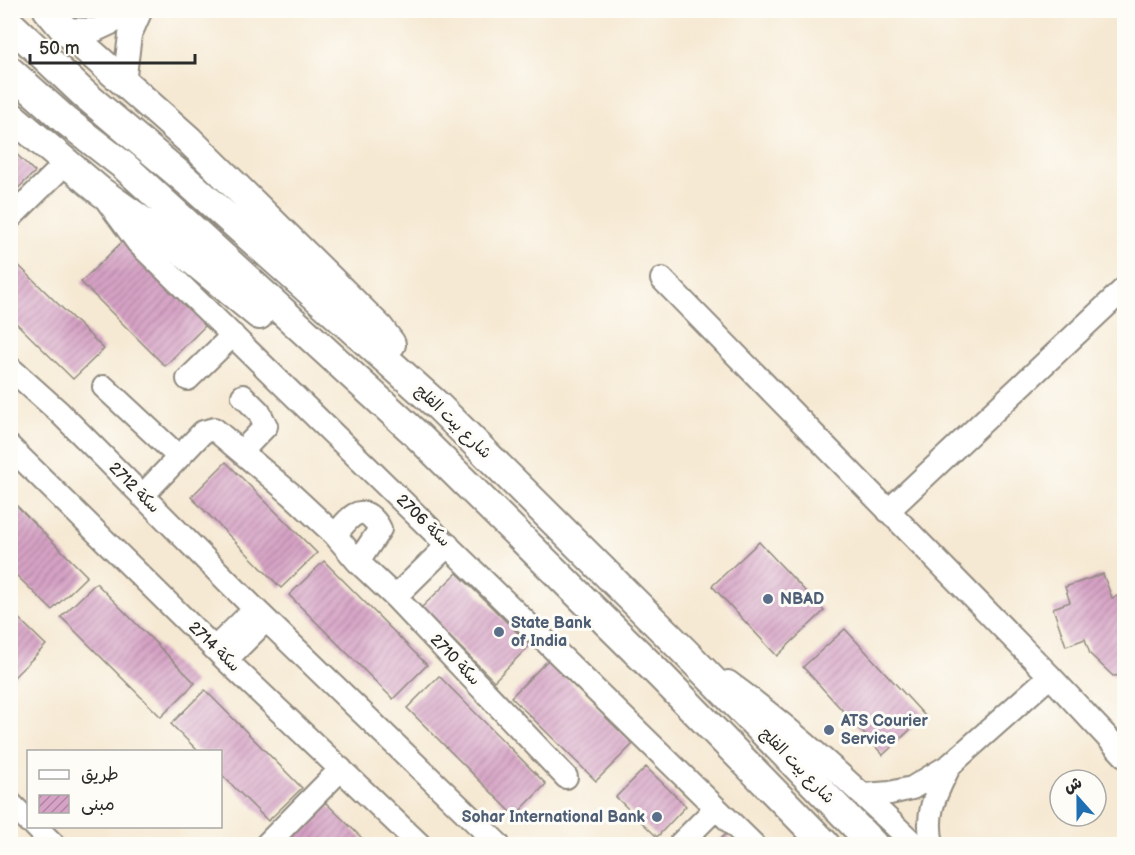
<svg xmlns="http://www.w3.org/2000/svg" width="1135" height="855" font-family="'Balsamiq Sans','Playpen Sans Arabic',sans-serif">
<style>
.building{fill:url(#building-hatch)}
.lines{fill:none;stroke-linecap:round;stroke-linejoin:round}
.minor-casing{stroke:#908a7f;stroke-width:26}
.major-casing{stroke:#908a7f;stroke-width:32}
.minor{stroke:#fff;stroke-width:22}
.major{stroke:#fff;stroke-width:28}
.service-dot{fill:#5c6f8a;stroke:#fdfcf7;stroke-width:2}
.labels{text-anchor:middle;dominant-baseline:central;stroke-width:6;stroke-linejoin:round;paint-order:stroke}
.street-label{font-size:16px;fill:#2b2b2b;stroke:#fdfcf7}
.service-label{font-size:16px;font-weight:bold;fill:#4e5e75;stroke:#fdfcf7;text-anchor:start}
</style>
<defs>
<pattern id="building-hatch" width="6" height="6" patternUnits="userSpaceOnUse" patternTransform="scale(1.5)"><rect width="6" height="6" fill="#d6a2c5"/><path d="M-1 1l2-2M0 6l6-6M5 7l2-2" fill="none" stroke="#ae84a0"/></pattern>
</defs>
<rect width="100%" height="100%" fill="#fdfcf7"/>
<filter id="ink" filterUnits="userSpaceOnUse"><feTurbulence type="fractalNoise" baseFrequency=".0167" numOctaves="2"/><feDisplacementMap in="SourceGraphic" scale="12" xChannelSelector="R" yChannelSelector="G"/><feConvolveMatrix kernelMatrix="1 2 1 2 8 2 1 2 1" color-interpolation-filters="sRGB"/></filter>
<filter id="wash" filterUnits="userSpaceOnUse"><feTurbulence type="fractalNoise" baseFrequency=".008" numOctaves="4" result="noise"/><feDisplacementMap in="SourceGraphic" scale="24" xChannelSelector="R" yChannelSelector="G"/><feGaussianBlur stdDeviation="1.35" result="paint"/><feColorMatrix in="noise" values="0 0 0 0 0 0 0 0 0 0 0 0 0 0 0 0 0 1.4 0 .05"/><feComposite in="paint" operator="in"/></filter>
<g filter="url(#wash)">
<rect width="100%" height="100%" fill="#f6e9d3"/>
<g id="blocks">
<path class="building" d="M10,148L35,172L10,196Z
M124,240L207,324L165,366L81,282Z
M10,257L104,349L73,379L10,317Z
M226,462L317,553L281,588L191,497Z
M10,499L87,576L52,610L10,569Z
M759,542L824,611L777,656L712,586Z
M324,561L427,665L393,699L289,595Z
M457,573L530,645L494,681L421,608Z
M1103,574L1112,598L1123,594L1124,599V675L1113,676L1090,654L1085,639L1066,646L1053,608L1070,602L1065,587Z
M96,583L195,683L161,717L61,617Z
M10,610L46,645L10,681Z
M845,629L925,716L883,755L803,667Z
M548,660L633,744L596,781L511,697Z
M439,676L546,784L515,816L407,708Z
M205,690L302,788L268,821L220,773V752H199L171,724Z
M646,767L686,806L657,837L616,797Z
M325,802L368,844H292L287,840Z
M726,834L736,844H715Z"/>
</g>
</g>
<g filter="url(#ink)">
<use href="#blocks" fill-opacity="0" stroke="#908a7f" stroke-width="1.5"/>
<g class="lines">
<defs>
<path id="minor" d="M64,29L96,30L139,10
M124,83L130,35L141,10
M108,202L138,243L753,844
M10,218L66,163
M662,279L1050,676L1124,755
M10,368L59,412L255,609L498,844
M188,379L233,335
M104,387L179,457
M10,447L226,660L419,844
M242,451L266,426L259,412L243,396
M142,496L203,432L214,429L291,494L335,535L358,562L395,597
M888,511L1124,289
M335,535C345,524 357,503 372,518C376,522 378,524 380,529L358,562
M448,545L395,597L566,777
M215,648L255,609
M226,660L266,620
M728,682C795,731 855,787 914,844
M864,795L890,793L912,788L950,765L1050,676
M10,803L28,821
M35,826L53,844
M267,844L341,769
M680,844L716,808
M932,844C925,811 936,794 950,765"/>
<path id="major" d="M48,10L64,29L189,140L379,328L391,344
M10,24L83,93L188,182L438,406L685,652L873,844
M10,71L65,120L124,166L414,432L661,676L825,844
M10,115L100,191L162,235L259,315"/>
</defs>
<use href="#minor" class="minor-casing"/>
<use href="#major" class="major-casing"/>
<use href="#minor" class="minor"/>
<use href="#major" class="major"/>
</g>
</g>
<g class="service-dot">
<circle cx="768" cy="599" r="6"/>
<circle cx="499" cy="632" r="6"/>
<circle cx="829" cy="730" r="6"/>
<circle cx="657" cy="817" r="6"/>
</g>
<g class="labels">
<g class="street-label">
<text transform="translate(453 422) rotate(44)">شارع بيت الفلج</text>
<text transform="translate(134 488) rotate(45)">سكة 2712</text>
<text transform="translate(423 521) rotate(44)">سكة 2706</text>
<text transform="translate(214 647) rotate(44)">سكة 2714</text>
<text transform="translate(455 660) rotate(46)">سكة 2710</text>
<text transform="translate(797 766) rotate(46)">شارع بيت الفلج</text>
</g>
<g class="service-label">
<text x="780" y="599">NBAD</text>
<text x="511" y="623">State Bank<tspan x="511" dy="18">of India</tspan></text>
<text x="841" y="721">ATS Courier<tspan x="841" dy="18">Service</tspan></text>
<text x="645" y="817" text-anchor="end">Sohar International Bank</text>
</g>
</g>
<rect width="1135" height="855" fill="none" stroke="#fdfcf7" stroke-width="36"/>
<rect x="27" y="750" width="195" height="78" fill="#fdfcf7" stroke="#a9a8a5" stroke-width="1.5"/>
<rect x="39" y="770" width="30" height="9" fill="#ffffff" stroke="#a9a8a5" stroke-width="1.5"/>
<text x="81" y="780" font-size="18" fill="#2b2b2b">طريق</text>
<rect x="39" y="795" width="30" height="18" fill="url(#building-hatch)" stroke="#a9a8a5" stroke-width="1.5"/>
<text x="81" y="810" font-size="18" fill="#2b2b2b">مبنى</text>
<g transform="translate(1078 798) rotate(339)"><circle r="28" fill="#fdfcf7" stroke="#a9a8a5" stroke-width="1.5"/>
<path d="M0-4.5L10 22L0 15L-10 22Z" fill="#1f6fb2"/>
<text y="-9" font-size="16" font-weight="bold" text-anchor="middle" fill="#2b2b2b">ش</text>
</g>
<path d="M30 54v9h165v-9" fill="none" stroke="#2b2b2b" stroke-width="3"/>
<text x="39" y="54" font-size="18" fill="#2b2b2b" stroke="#fdfcf7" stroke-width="4.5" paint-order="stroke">50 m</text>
</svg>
